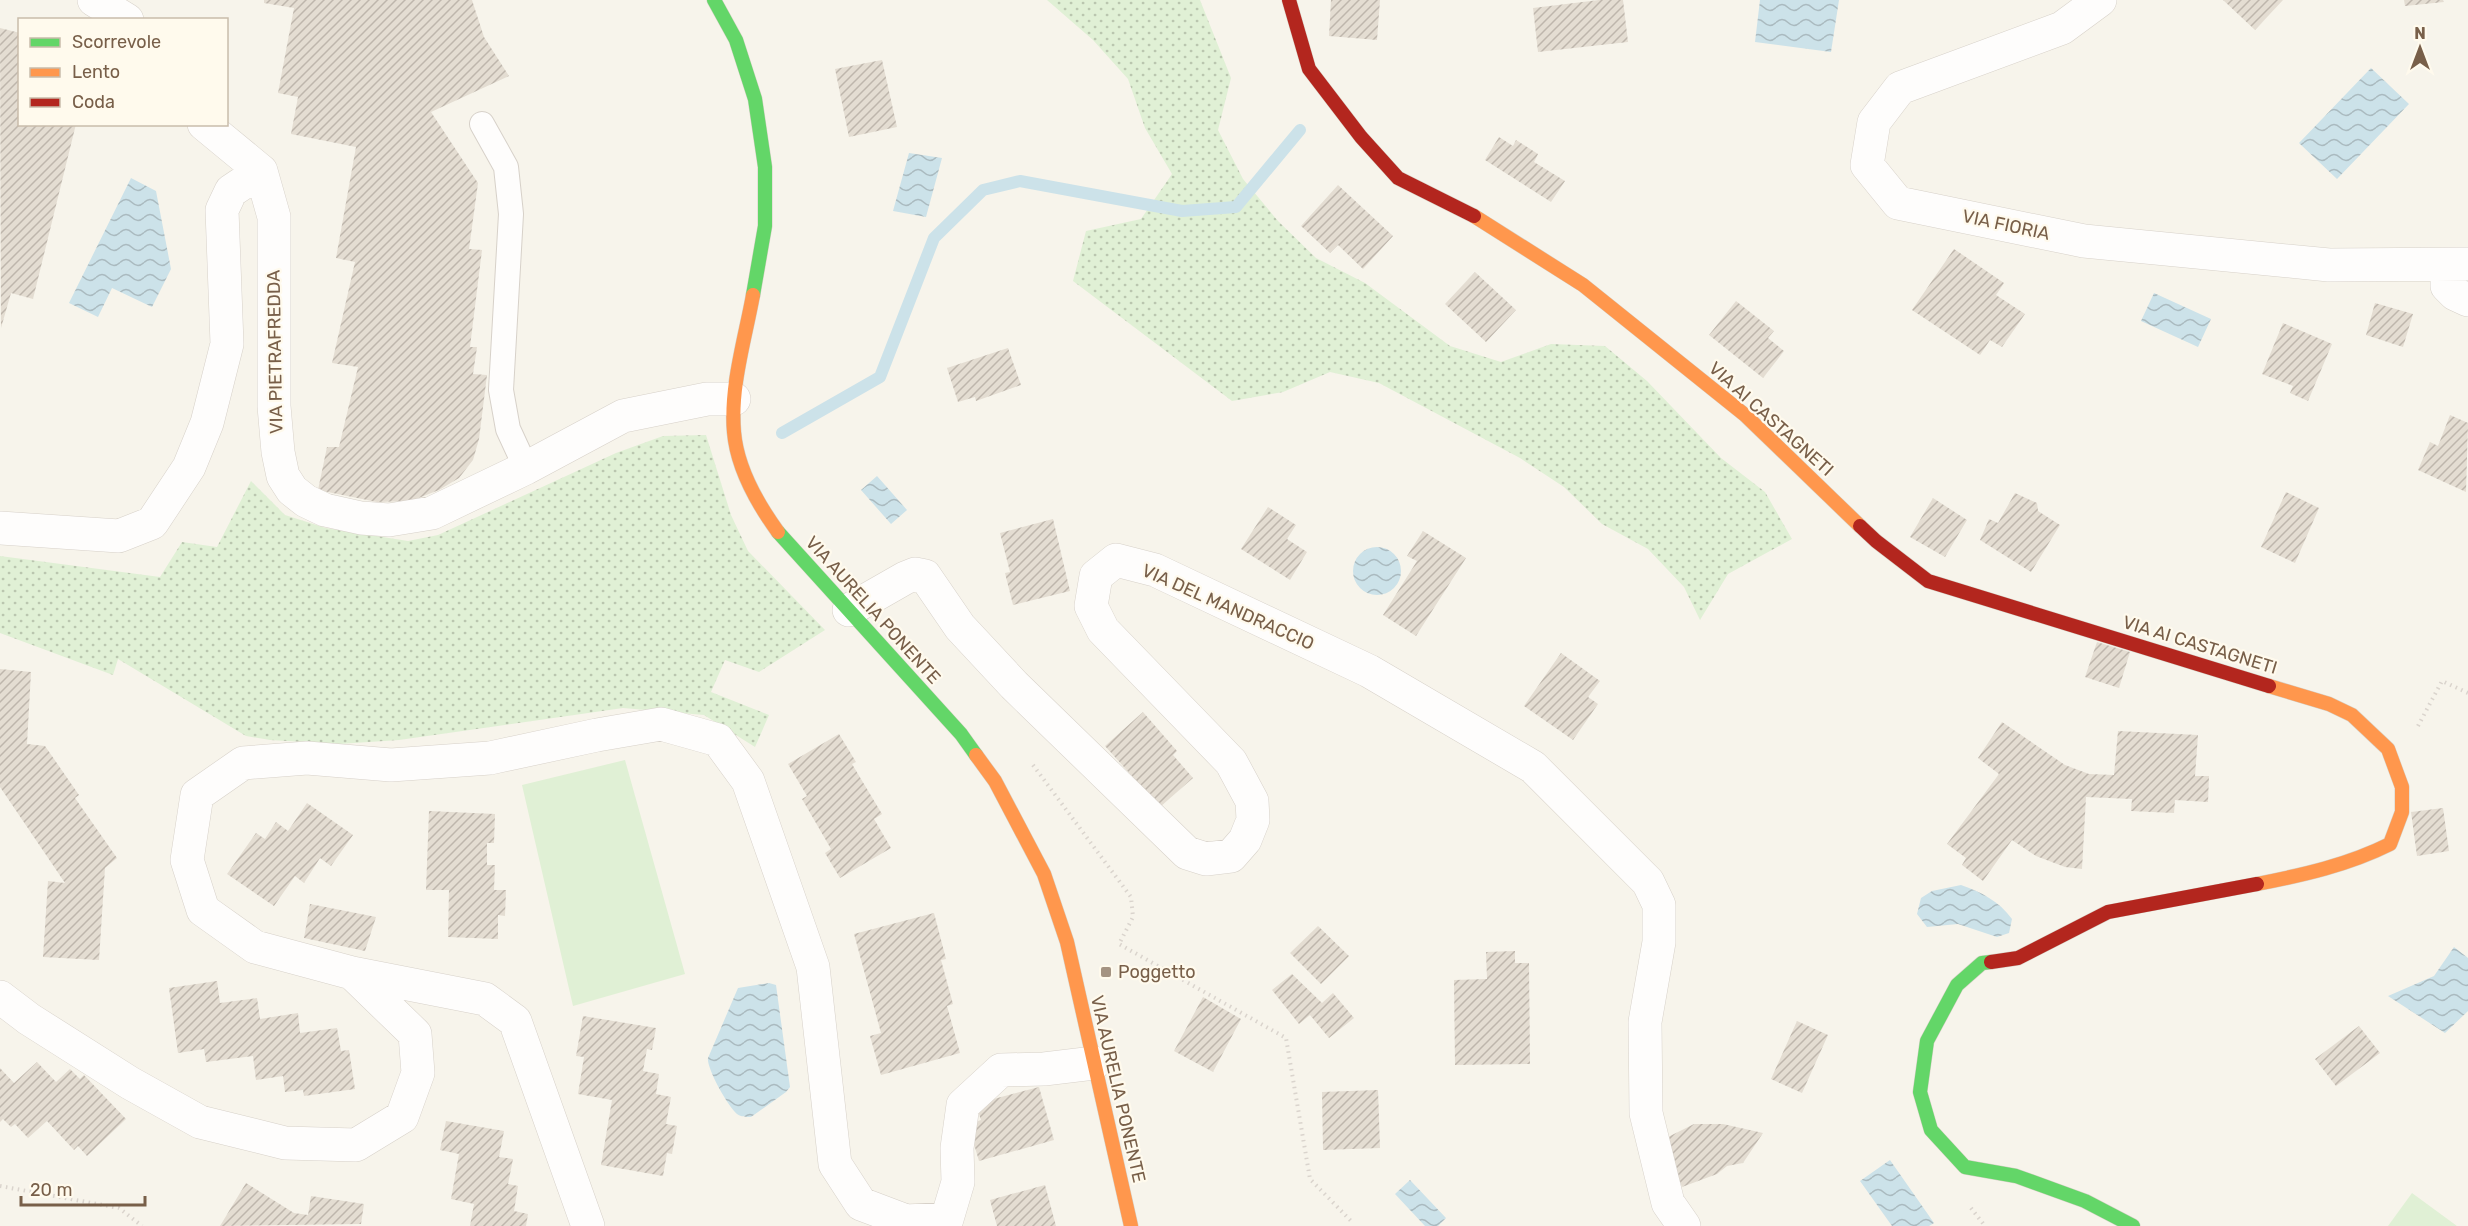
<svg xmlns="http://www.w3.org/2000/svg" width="2468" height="1226" font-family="Rubik,sans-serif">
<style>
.grass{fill:url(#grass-dots)}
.park{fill:#e0f0d5}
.water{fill:url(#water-waves)}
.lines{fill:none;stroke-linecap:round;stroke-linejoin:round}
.stream{stroke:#cce2e9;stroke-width:12}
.building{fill:url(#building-hatch)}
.lane-casing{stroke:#d7d1c9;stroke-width:26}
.street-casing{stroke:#d7d1c9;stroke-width:34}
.fast-casing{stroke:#d6d0c6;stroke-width:15}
.slow-casing{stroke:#d6d0c6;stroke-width:15}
.jam-casing{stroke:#d6d0c6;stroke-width:15}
.path{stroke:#dad4cd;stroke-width:4;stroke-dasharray:1.5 4.5;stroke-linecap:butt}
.lane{stroke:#fefdfc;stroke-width:24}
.street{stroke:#fefdfc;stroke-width:33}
.fast{stroke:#63d668;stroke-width:14}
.slow{stroke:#ff974d;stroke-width:14}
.jam{stroke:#b3261e;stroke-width:14}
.poi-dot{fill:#a49382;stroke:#fffaed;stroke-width:2}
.labels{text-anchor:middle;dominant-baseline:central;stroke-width:4.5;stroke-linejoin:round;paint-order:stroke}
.street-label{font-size:18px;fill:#785f49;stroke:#fffaed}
.poi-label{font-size:18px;fill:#785f49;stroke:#fffaed;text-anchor:start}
</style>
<defs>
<pattern id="grass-dots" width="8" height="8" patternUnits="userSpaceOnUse" patternTransform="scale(1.5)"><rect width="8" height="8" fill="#e0f0d5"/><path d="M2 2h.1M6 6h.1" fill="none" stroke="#bac6af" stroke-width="1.8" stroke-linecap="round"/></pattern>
<pattern id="water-waves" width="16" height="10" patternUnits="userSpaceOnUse" patternTransform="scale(1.5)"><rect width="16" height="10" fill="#cce2e9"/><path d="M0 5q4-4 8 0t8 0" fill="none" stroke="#aababf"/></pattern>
<pattern id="building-hatch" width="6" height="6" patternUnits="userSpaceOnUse" patternTransform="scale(1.5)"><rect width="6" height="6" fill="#e4ddd2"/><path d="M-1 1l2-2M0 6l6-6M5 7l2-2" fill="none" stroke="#beb6ac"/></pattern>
</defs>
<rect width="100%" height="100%" fill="#f7f4eb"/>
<path class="grass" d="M1047,0H1200L1231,78L1218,130L1243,179L1278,221L1316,258L1365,283L1450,346L1501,362L1551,344L1605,346L1647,381L1721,458L1765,492L1792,539L1728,574L1700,620L1684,587L1648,549L1602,524L1564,487L1520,458L1379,383L1330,372L1283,392L1232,401L1073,281L1086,231L1141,219L1172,174L1145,128L1128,79L1093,40Z
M706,435L731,515L748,551L825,630L759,672L725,660L711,692L769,715L755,747L704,715L623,708L399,740L339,744L270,740L246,736L118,659L113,675L0,633V556L160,577L182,542L217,547L251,481L285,515L326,528L408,541L438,535L616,453L663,436Z"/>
<path class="park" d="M625,760L685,974L573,1006L522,785Z
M2412,1193L2457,1226H2388Z"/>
<path class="water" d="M1760,0H1839L1831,52L1755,42Z
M2371,68L2409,104L2337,179L2299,143Z
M909,153L942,158L926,217L893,211Z
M131,178L156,191L171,269L152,307L112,288L98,317L69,303Z
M2154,293L2211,319L2198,347L2141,321Z
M877,476L907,510L891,524L861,490Z
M1353 571a24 24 0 1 1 48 0a24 24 0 1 1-48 0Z
M1961,885C1981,892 1999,901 2012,919L2009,933L1997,937L1958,924L1927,927L1917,914L1921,898L1932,891Z
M2454,947L2468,958V1011L2445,1033L2388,996L2434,976Z
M769,983L776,985L790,1087L786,1092L751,1117C746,1117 741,1117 737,1114C728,1107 706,1067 708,1058L738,988Z
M1890,1160L1934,1223L1929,1226H1892L1860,1181Z
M1410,1180L1446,1218L1438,1226H1425L1395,1194Z"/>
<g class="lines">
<path class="stream" d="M782,433L880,377L934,238L983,190L1020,181L1182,211L1236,207L1300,130"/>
</g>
<path class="building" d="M264,0H472L484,37L509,76L431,112L478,183L469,249L482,250L470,347H477L473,374L487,375L479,439L473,460L459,478L439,490L411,501L377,502L318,490L327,447H339L358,367L332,363L355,262L336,258L356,147L291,134L298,97L278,93L294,8L264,3Z
M1331,0H1380L1377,40L1329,36Z
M1599,0H1623L1628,42L1538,52L1533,8Z
M2223,0H2283L2255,30Z
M2404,0H2443L2444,2L2405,6Z
M0,28L20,33V124H76L33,299L11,293L1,328Z
M882,60L897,127L849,137L835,69Z
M1499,137L1513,146L1516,140L1538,154L1534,162L1565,181L1551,202L1485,160Z
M1338,185L1393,236L1363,269L1338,245L1330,253L1301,226Z
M1954,249L2004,283L1996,295L2025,314L2002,347L1990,340L1980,355L1912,310Z
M1475,272L1516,310L1486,342L1445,304Z
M1736,301L1774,331L1768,338L1784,351L1763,378L1709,335Z
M2375,303L2413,314L2403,347L2366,335Z
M2283,323L2332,344L2308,401L2290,393L2293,386L2262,374Z
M1008,348L1021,385L976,401L975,397L958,402L947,368Z
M2450,415L2468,423L2466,492L2418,470L2430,442L2438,446Z
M2286,492L2319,508L2295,563L2261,547Z
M2015,493L2037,503L2038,511L2060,525L2031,572L1980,540L1989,519L1998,523Z
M1933,498L1967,520L1945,557L1910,537Z
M1268,507L1296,525L1287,539L1307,552L1290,580L1241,549Z
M1053,519L1070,591L1013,605L1005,573L1010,572L1000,533Z
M1423,531L1466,558L1416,636L1383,615L1417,561L1407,556Z
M2097,642L2130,652L2119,688L2085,677Z
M1561,653L1600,681L1588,697L1598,704L1573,740L1524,706Z
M0,669L31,672L27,744L45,746L79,795L75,798L117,858L105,868L99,960L43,957L48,881L65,883L0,787Z
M1143,712L1177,751L1173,755L1193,778L1160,807L1105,746Z
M2002,722L2065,765L2089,774L2114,775L2118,731L2198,735L2195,776H2209L2208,802L2175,800L2174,813L2131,811L2132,799L2086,797L2082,869L2065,867L2036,856L2012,840L1983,881L1962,865L1966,858L1947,844L1999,774L1978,758Z
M839,734L856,762L852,764L882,814L874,819L891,848L840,878L825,853L831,849L802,799L807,796L788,764Z
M307,803L353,835L331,866L320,858L304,883L295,876L274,906L227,874L256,833L265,839L276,822L288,831Z
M2443,808L2449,851L2417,856L2411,812Z
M429,811L495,814L494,843H487V865H495L494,890H506L505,916L498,915V939L448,937L449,890H426Z
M310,904L376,917L365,951L304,938Z
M934,913L946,959L941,960L953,1004L947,1006L960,1053L881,1075L870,1036L881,1033L854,934Z
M1318,926L1349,956L1321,984L1290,953Z
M1515,951V963H1529L1530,1064L1455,1065L1454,980L1487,979L1486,952Z
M1292,974L1322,1003L1333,993L1354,1018L1329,1038L1310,1015L1299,1024L1272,990Z
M217,981L220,1003L257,998L260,1019L298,1013L300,1033L337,1028L341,1051L349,1050L355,1089L304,1096L303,1090L285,1092L283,1076L256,1080L253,1056L206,1062L204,1049L178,1053L169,988Z
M1203,997L1241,1019L1213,1072L1174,1051Z
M583,1016L656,1028L652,1050L647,1049L643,1071L659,1074L656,1094L671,1097L666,1124L677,1126L672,1154L667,1153L663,1176L601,1165L612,1100L578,1094L584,1057L576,1056Z
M1797,1021L1828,1035L1802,1093L1771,1079Z
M2359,1026L2380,1053L2336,1086L2315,1059Z
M37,1062L56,1082L70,1069L80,1079L84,1075L126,1119L87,1156L78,1146L74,1150L47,1121L28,1138L15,1124L11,1127L3,1119L0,1122V1068L14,1083Z
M1039,1087L1054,1140L979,1161L968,1124L981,1120L974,1099L986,1101Z
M1378,1090L1380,1148L1323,1150L1322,1092Z
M446,1121L504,1131L499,1157L513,1159L508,1184L518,1186L514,1211L528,1214L526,1226H470L474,1204L451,1199L459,1154L440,1150Z
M1694,1124H1723L1763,1133L1743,1163L1727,1166L1717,1174L1682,1187L1664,1139Z
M246,1183L294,1213L308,1215L311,1196L364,1204L361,1224L220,1226Z
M1045,1185L1056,1226H997L990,1200Z"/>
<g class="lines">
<defs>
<path id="lane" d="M482,124L506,167L511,214L501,390L508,429L526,468"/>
<path id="street" d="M94,0L127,20
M2100,0L2062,28L1900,88L1874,122L1867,165L1898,203L2084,241L2329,265L2468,264
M204,124L261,171L274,217V406L278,452L283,476L292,490L306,501L325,510L361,518L389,520L432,513L526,468L623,416L707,399H734
M2447,265V286L2455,294L2468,300
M0,528L119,536L152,523L189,467L207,423L227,344L222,210L231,191L261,171
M849,610L905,578L915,574L925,576L960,627L1014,685L1187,853L1206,859L1231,856L1245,840L1253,820L1252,801L1231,762L1103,630L1091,606L1096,576L1116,560L1155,570L1369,671L1533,767L1648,882L1659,905V942L1645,1022L1646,1113L1668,1203L1684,1226
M0,997L29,1019L130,1083L200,1122L285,1143L356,1145L402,1117L418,1073L415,1034L352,973
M588,1226L515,1021L485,999L352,973L255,947L203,910L187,860L197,795L243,763L307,758L391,765L490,758L597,735L661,724L718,740L748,781L813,967L835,1164L861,1204L906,1221L947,1219L958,1182L957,1148L963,1105L1001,1070L1044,1069L1094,1063"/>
<path id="fast" d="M714,0L736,40L755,99L765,167V226L753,295
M778,532L961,734L976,755
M1991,962L1982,963L1957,985L1927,1041L1920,1092L1931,1130L1965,1167L2016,1176L2085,1201L2133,1226"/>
<path id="slow" d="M1474,216L1583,285L1745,415L1860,526
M753,295C745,339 730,387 734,432C737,468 757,503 778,532
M976,755L995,781L1044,874L1067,942L1131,1226
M2257,884C2303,875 2348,865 2390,844L2402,812V787L2388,749L2352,715L2329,704L2269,686"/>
<path id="jam" d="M1289,0L1309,69L1361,137L1398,178L1474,216
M1860,526L1876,541L1928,581L2269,686
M1991,962L2018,958L2108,912L2257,884"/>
</defs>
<use href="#lane" class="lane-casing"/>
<use href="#street" class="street-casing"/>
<use href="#fast" class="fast-casing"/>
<use href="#slow" class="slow-casing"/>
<use href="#jam" class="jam-casing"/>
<path class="path" d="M2418,726L2442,681L2468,693
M1033,765L1131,897L1133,917L1119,944L1286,1038L1310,1179L1353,1223
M0,1186L119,1208L142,1226
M1971,1208L1985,1226"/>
<use href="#lane" class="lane"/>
<use href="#street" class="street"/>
<use href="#fast" class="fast"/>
<use href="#slow" class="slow"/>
<use href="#jam" class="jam"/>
</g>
<rect class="poi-dot" x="1100" y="966" width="12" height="12" rx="3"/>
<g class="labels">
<g class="street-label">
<text transform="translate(2006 225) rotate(12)">VIA FIORIA</text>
<text transform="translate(275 352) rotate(-91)">VIA PIETRAFREDDA</text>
<text transform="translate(1771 419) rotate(42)">VIA AI CASTAGNETI</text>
<text transform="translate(1228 607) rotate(24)">VIA DEL MANDRACCIO</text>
<text transform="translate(873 610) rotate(48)">VIA AURELIA PONENTE</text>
<text transform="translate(2200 645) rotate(17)">VIA AI CASTAGNETI</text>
<text transform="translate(1118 1089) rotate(77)">VIA AURELIA PONENTE</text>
</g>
<g class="poi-label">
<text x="1118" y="972">Poggetto</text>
</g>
</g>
<rect x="18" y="18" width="210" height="108" fill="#fffaed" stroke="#c9bcab" stroke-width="1.5"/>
<rect x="30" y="38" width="30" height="9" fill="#63d668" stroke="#c9bcab" stroke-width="1.5"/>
<text x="72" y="48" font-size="18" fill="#785f49">Scorrevole</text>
<rect x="30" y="68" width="30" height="9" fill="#ff974d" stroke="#c9bcab" stroke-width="1.5"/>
<text x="72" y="78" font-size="18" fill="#785f49">Lento</text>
<rect x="30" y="98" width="30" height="9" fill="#b3261e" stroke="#c9bcab" stroke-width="1.5"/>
<text x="72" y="108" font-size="18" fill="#785f49">Coda</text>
<g transform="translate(2420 48)" stroke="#fffaed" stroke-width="4.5" paint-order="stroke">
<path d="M0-4.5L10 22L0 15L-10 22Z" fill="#785f49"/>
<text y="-9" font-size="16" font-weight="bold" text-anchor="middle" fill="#785f49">N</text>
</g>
<path d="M21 1196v9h124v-9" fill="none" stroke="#785f49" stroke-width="3"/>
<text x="30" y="1196" font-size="18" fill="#785f49" stroke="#fffaed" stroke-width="4.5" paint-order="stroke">20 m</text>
</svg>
